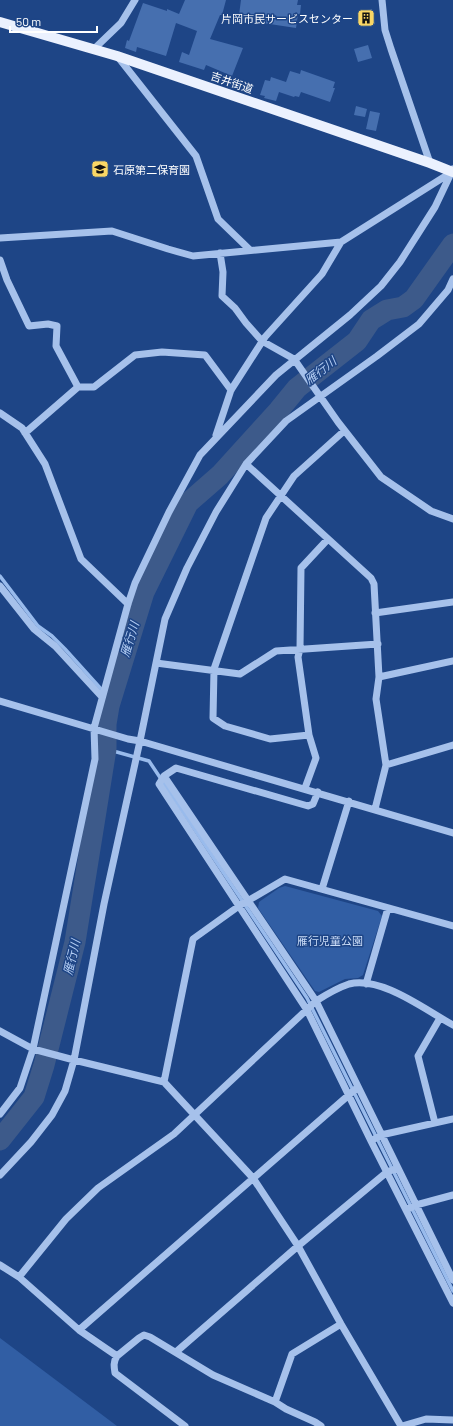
<svg xmlns="http://www.w3.org/2000/svg" width="453" height="1426" font-family="Barlow,'Noto Sans JP',sans-serif">
<style>
.green{fill:#315ea4}
.lines{fill:none;stroke-linecap:round;stroke-linejoin:round}
.stream{stroke:#99bbec;stroke-width:3.5}
.river{stroke:#3d5a8a;stroke-width:21}
.building{fill:#466faf}
.minor{stroke:#a6c1eb;stroke-width:7}
.major{stroke:#ebf1fe;stroke-width:10}
.labels{text-anchor:middle;dominant-baseline:central;stroke-width:3;stroke-linejoin:round;paint-order:stroke}
.poi-label{font-size:11px;fill:#fff;stroke:#1e4586;text-anchor:end}
.street-label{font-size:11px;fill:#fff;stroke:#1e4586}
.park-label{font-size:11px;fill:#cbddf8;stroke:#1e4586}
.water-label{font-size:12px;font-style:italic;fill:#b2ccf2;stroke:#1e4586}
</style>
<rect width="100%" height="100%" fill="#1e4586"/>
<path class="green" d="M285,886L378,911L382,916L363,975L358,978L345,979L319,992L315,991L258,908L259,902L279,888Z
M0,1338L117,1426H0Z"/>
<g class="lines">
<path class="stream" d="M0,576L38,626L52,636L65,649L111,700
M106,749L149,761L307,998L453,1291"/>
<path class="river" d="M0,1140L34,1097L44,1065L75,942L106,749V724L109,706L144,592L188,503L220,475L279,410L297,388L357,341L371,320L387,310L403,307L414,299L453,244"/>
</g>
<path class="building" d="M185,0H226L222,15H220L210,39L243,48L232,76L206,65L204,70L179,62L182,52L189,55L197,31L176,23L166,56L137,47L136,52L125,48L127,40L129,41L143,3L167,11V9L179,14Z
M241,0H298L297,5H301L300,14H298L296,28L263,23V18L239,15Z
M372,9L375,24L363,27L361,11Z
M368,45L372,58L358,62L354,49Z
M301,70L335,82L333,88H335L330,102L301,92L299,97L295,96L294,97L279,92L276,101L264,98L265,96L260,95L265,80L270,81L271,77L286,82L290,71L300,74Z
M356,106L367,109L365,117L354,115Z
M370,111L380,113L376,131L366,129Z"/>
<g class="lines">
<path class="minor" d="M382,0L385,30L391,49L430,163
M95,48L121,23L135,0
M118,57L196,156L218,219L250,250
M0,238L112,231L168,249L193,256L341,242L452,172
M220,253L223,272L222,296L235,308L246,323L262,341L294,359L338,422L381,477L431,511L453,519
M0,260L7,280L29,326L48,324L57,326L56,346L78,387
M0,413L22,428L45,464L81,559L128,604
M25,433L78,387H94L135,355L162,352L205,355L231,390
M216,435L231,390L265,337L322,274L341,242
M246,464L371,578L374,584L379,677L376,699L386,765L375,809
M328,539L301,568L300,649L298,657L309,735L270,739L225,726L213,718L214,669L266,518L294,476L344,431
M0,586L34,629L55,646L102,697
M375,613L453,602
M156,663L240,674L276,651L378,644
M379,677L453,661
M0,701L128,739L140,741L453,833
M386,765L453,745
M164,776L316,1001L453,1280
M305,788L316,758L309,735
M318,792L313,804L308,806L176,768L164,776L159,784L307,1010L371,1141L453,1303
M322,889L349,801
M366,984L388,908
M0,1031L33,1049L74,1060L164,1082L253,1178L298,1246L341,1324L401,1426
M164,1082L193,939L239,906L285,879L453,926
M0,1114L20,1088L33,1049L95,759L94,728L128,604L135,583L169,512L200,455L276,375L350,315L381,286L400,262L435,207L453,169
M435,1123L418,1056L440,1018
M371,1141L381,1135L453,1119
M0,1175L31,1142L52,1115L65,1091L74,1060L104,904L140,741L165,619L187,568L216,512L246,464L286,421L377,356L419,324L448,290L453,279
M406,1210L416,1205L453,1195
M0,1265L19,1277L79,1330L117,1356
M19,1277L66,1219L98,1188L174,1134L316,1001C327,994 337,988 349,984C382,976 425,1010 453,1025
M79,1330L358,1087
M176,1352L298,1246L387,1172L398,1168
M275,1402L292,1354L341,1324
M185,1426L115,1373C114,1367 113,1362 117,1356L139,1338L144,1335L150,1337L213,1375L275,1402L286,1409L315,1422L321,1426
M402,1426L426,1419L453,1420"/>
<path class="major" d="M0,22L117,56L430,163L453,172"/>
</g>
<defs>
<symbol id="building-square" viewBox="-11 -11 22 22"><rect x="-9" y="-9" width="18" height="18" rx="4" fill="#fad765" stroke="#1e4586"/><path d="M-4-6H4V6H1V3H-1V6H-4ZM-2.5-4.3h1.7v1.8h-1.7ZM.8-4.3h1.7v1.8H.8ZM-2.5-1h1.7V.8h-1.7ZM.8-1h1.7V.8H.8Z" fill="#111"/></symbol>
<symbol id="school-square" viewBox="-11 -11 22 22"><rect x="-9" y="-9" width="18" height="18" rx="4" fill="#fad765" stroke="#1e4586"/><path d="M0-5L7-2L0 1L-7-2ZM-4 1L0 2.5L4 1V4Q0 6-4 4Z" fill="#111"/></symbol>
</defs>
<g fill-rule="evenodd">
<use href="#building-square" x="356" y="8" width="20" height="20"/>
<use href="#school-square" x="90" y="159" width="20" height="20"/>
</g>
<g class="labels">
<g class="poi-label">
<text x="353" y="18">片岡市民サービスセンター</text>
<text x="113" y="169" text-anchor="start">石原第二保育園</text>
</g>
<g class="street-label">
<text transform="translate(232 82) rotate(19)">吉井街道</text>
</g>
<g class="park-label">
<text x="330" y="940">雁行児童公園</text>
</g>
<g class="water-label">
<text transform="translate(320 370) rotate(-38)">雁行川</text>
<text transform="translate(129 639) rotate(-73)">雁行川</text>
<text transform="translate(71 957) rotate(-77)">雁行川</text>
</g>
</g>
<path d="M10 26v6h87v-6" fill="none" stroke="#ffffff" stroke-width="2"/>
<text x="16" y="26" font-size="12" fill="#ffffff" stroke="#1e4586" stroke-width="3" paint-order="stroke">50 m</text>
</svg>
